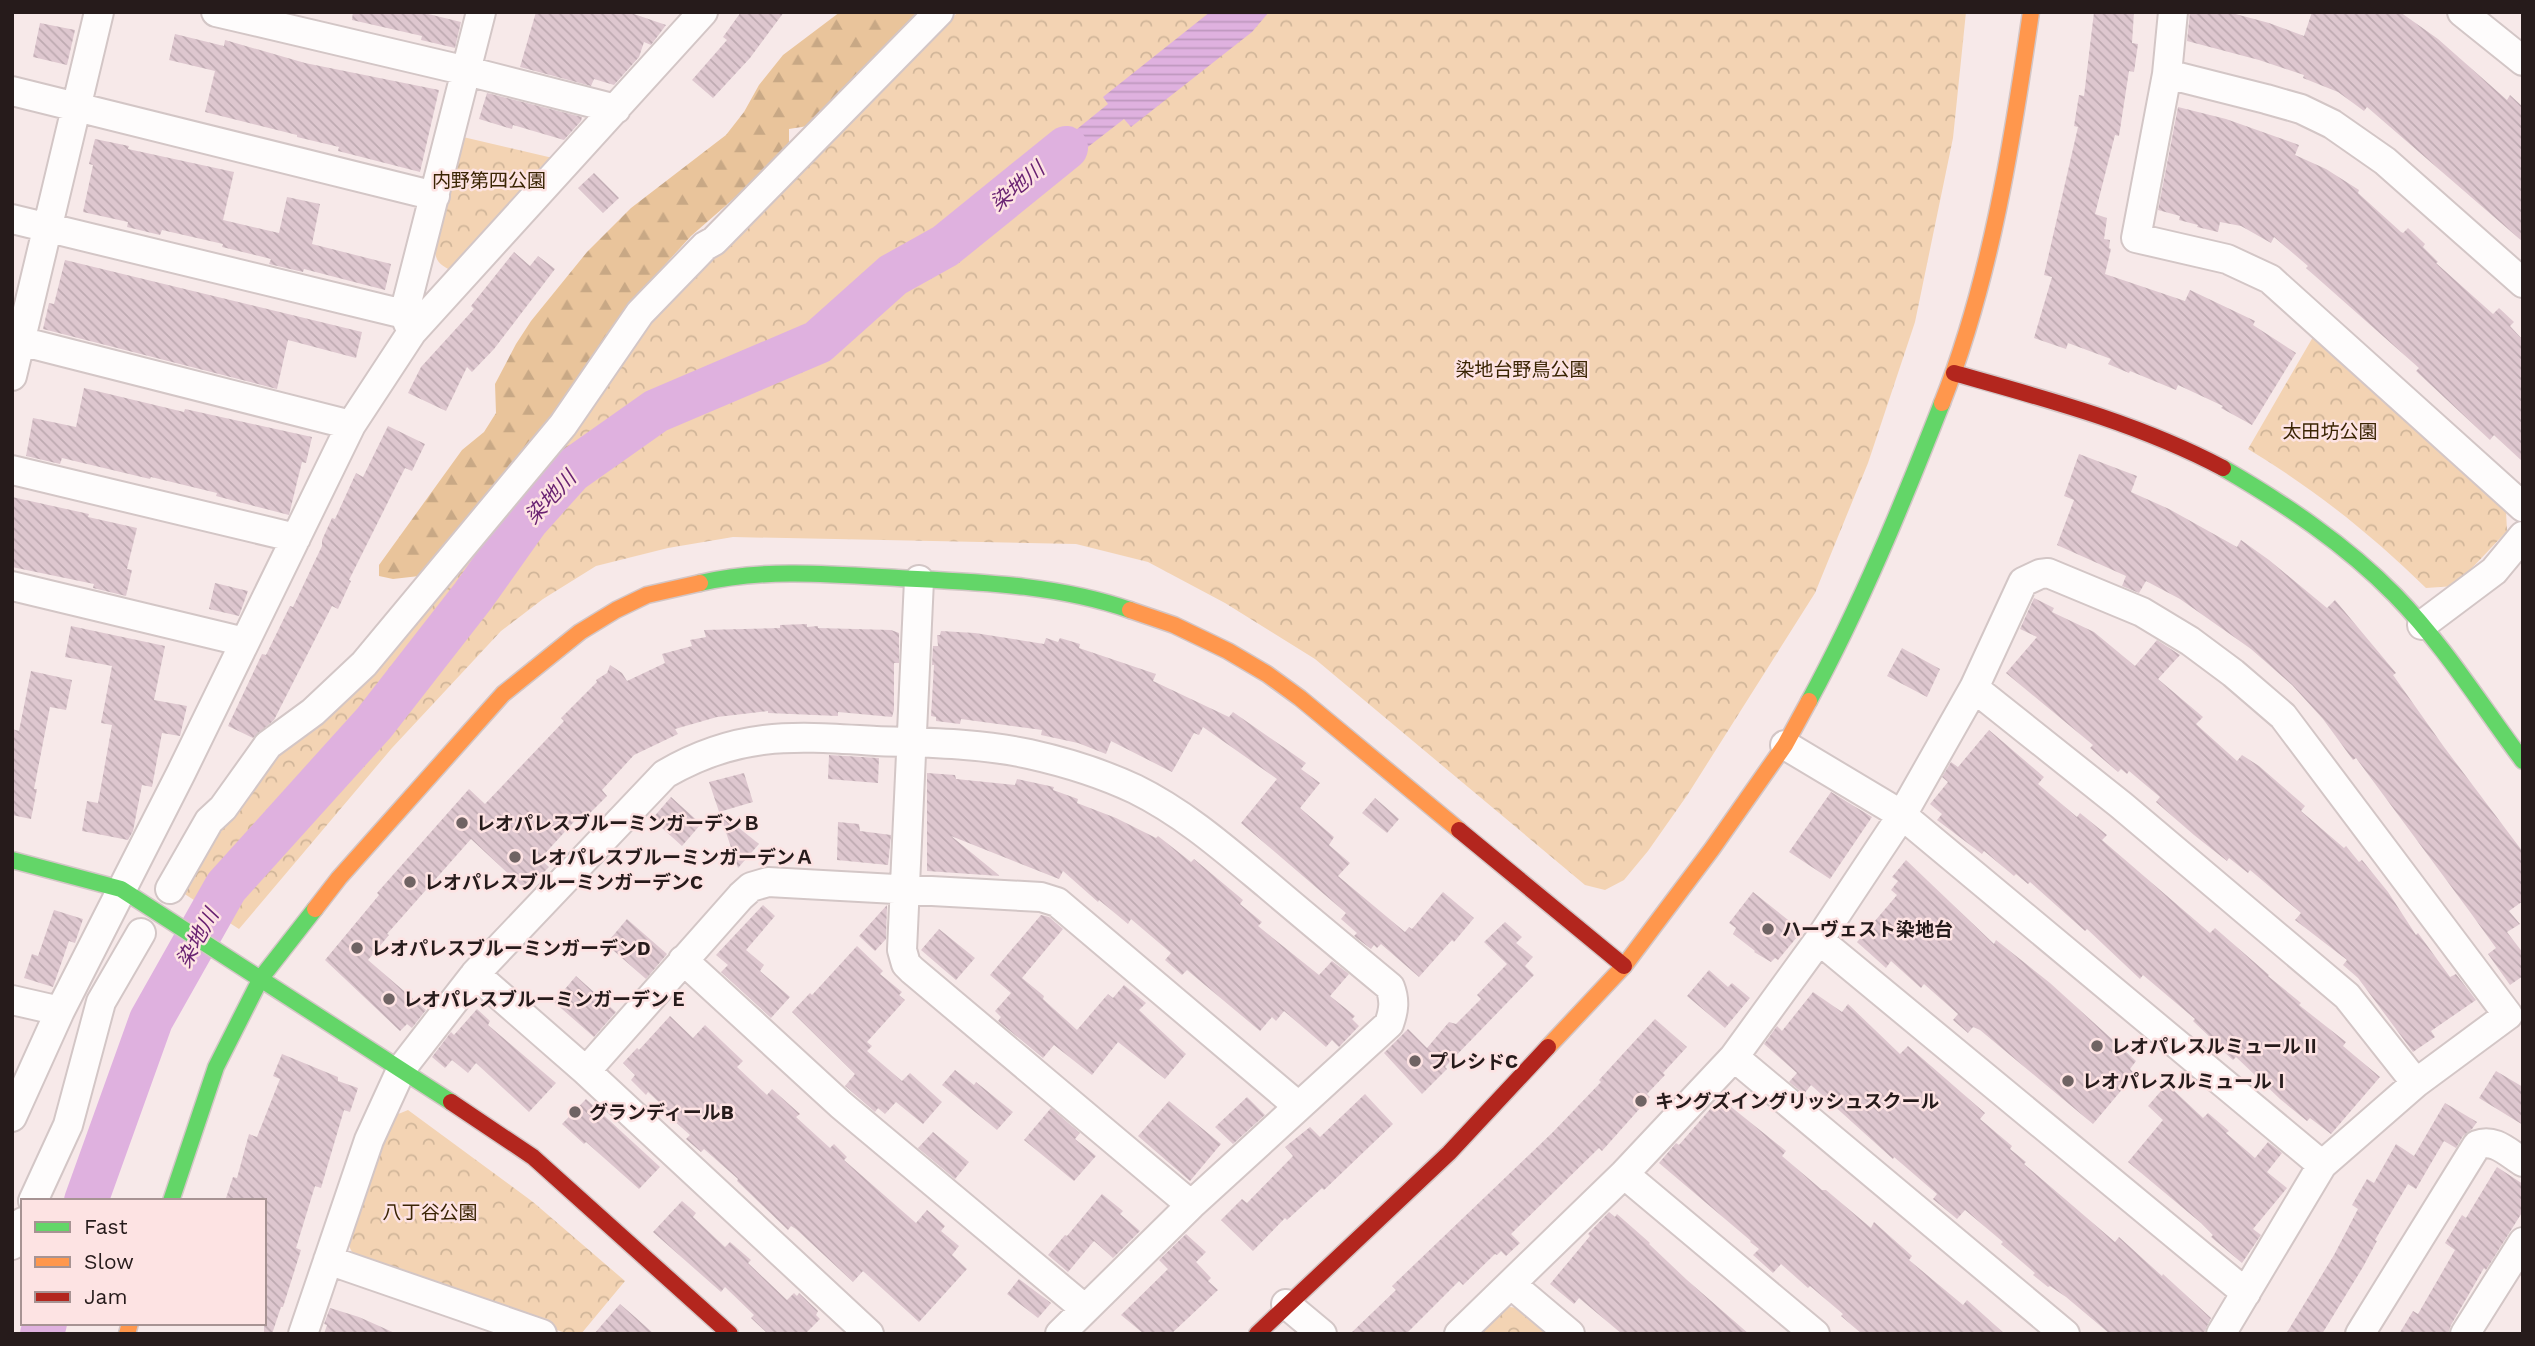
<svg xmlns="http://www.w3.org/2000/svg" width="2535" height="1346" font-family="'Work Sans','Noto Sans JP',sans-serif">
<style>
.forest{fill:url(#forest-firs)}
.park{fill:url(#park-crowns)}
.water{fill:url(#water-rules)}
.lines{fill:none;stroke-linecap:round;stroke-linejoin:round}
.river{stroke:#dfb1df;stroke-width:44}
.building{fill:url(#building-back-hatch)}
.street-casing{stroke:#d3c6c6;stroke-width:32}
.fast-casing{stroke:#d3c6c6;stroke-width:19}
.slow-casing{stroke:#d3c6c6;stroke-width:19}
.jam-casing{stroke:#d3c6c6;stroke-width:19}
.street{stroke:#fefcfc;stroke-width:28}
.fast{stroke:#63d668;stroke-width:16}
.slow{stroke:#ff974d;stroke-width:16}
.jam{stroke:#b3261e;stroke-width:16}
.poi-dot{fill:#6f6363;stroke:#fde3e3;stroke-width:2.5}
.labels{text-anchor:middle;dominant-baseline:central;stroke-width:5;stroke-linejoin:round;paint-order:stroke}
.park-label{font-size:19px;fill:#3a2403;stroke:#fde3e3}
.poi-label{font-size:19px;font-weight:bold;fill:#261b1b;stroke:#fde3e3;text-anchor:start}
.water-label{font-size:21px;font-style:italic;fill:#6a2372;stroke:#fde3e3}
</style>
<defs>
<pattern id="forest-firs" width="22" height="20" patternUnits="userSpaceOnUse" patternTransform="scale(1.75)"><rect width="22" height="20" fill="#e9c49b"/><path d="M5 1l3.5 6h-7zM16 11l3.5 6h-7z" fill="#c8a885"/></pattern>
<pattern id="park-crowns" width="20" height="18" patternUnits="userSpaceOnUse" patternTransform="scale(1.75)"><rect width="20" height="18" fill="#f3d3b3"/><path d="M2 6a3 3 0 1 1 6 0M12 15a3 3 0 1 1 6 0" fill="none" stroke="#d0b599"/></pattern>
<pattern id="water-rules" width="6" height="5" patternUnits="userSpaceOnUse" patternTransform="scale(1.75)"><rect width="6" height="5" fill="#dfb1df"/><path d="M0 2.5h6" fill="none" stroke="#bf98bf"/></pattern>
<pattern id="building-back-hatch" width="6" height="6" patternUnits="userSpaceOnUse" patternTransform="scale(1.75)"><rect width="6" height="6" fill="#dec7cf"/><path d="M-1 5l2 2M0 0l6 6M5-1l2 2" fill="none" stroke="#beaab1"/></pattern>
</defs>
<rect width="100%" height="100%" fill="#f7e9e9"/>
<path class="forest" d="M840,12H926L814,125L789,129V142L778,160L691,236L634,299L554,419L428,575L393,579L379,576V565L462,450L484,432L496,413L495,384L516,344L531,321L587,252L631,208L726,135L744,112L759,85L783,55Z"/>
<path class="park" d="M958,12H1966L1953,138L1915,322L1868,463L1815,593L1688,794L1648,851L1624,880L1605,890L1585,885L1315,659L1225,603L1148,562L1076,544L733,537L668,548L596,566L543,599L501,631L392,748L239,929L180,891L223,820L277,753L652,317L709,260L720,254Z
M463,137L557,159L452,271C441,265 435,262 435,249Z
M2313,337L2506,511L2507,531L2455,586L2426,588C2372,535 2313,488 2248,449Z
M408,1110L533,1202L625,1281L581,1334H568L355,1258L346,1240L391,1117Z
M1503,1306L1517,1308L1548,1334H1476Z"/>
<path class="water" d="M1210,12H1269L1252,32L1131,127L1124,119L1026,195L1014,180L1108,104L1103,97Z"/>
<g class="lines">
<path class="river" d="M86,1201L151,1020L226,887L374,723L473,596L527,520L571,471L656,411L818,342L893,275L945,246L1066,148
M42,1334L45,1323"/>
</g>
<path class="building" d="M353,12H420L461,22L455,48L421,40L422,36L352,20Z
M536,12H628L666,25L651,45L644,42L639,57L614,85L594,79L591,86L520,67Z
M741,12H784L750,58L713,98L692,80L727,40L723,37Z
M2094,12H2134L2132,43L2138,44L2134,72L2129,71L2119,136L2115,135L2095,214L2107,218L2104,239L2110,240L2109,248L2111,249L2105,274L2185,301L2190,290L2255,321L2253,325L2296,353L2252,425L2221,408L2223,406L2178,385L2176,390L2130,371L2129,373L2108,364L2111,359L2068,343L2066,349L2034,338L2052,277L2044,275L2078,127L2074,126L2079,95L2084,96Z
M2190,12H2228L2269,23L2304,36L2312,12H2400L2438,39L2507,100L2510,95L2523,107V242L2367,107L2364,111L2338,92L2303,78L2304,75L2259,60L2187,41Z
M40,23L75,30L67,65L33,57Z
M175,34L224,46L225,40L305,63L439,90L420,172L338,151L339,147L297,137V135L205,112L215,71L169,60Z
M487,93L582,117L581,121L564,140L513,125L512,129L479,119Z
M2178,107L2226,119L2299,145L2295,155L2326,169L2359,190L2358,193L2401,232L2403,233L2408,228L2425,244L2423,247L2438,262L2436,263L2493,314L2499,308L2514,322L2510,326L2523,340V462L2494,435L2490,440L2416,371L2419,368L2306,268L2308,266L2274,237L2271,243L2241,226L2220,222L2218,232L2197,227L2198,225L2179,220L2180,216L2158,210Z
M95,139L129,146L128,149L234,172L223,220L279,233L287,197L320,204L312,244L391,264L385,290L304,269L303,272L269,264L271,259L222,247L223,244L162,230L160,235L127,227L128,222L83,212L93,165L89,164Z
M594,173L619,198L603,213L578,188Z
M514,252L530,266L538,256L555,269L494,349L472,372L467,367L446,411L408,393L421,367L474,309L471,306Z
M65,260L362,332L356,358L288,340L277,389L43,329L49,303L54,304Z
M84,388L184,412L185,409L312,437L306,463L302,462L289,515L216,496L217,493L151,477L150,479L62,458L60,464L26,456L33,418L76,427Z
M388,426L425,444L412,471L405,468L349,580L351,581L338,609L332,606L274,720L253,738L228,726L262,654L266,655L290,606L293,607L322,546V540L332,518L335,519L356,473L363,477Z
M2079,454L2137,476L2131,492L2169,509L2237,547L2241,540L2269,560L2327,608L2335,600L2396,673L2393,675L2444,747L2523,852V901L2509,911L2520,924L2507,932L2523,953V976L2510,985L2488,954L2496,948L2470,912L2356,758L2353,760L2323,719L2292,685L2251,649L2180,599L2146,581L2139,593L2122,586L2126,576L2057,545L2074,500L2064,496Z
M12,497L89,514L88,517L137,528L127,569L132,570L126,596L93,588L94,584L12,567Z
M215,583L248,591L239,616L209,609Z
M2034,598L2054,608L2052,612L2094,632L2135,666L2157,640L2180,655L2158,679L2203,717L2196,724L2237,761L2242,755L2259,766L2305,806L2301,811L2344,848L2346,846L2359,862L2362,860L2388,892L2416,935L2418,933L2450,977L2456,974L2476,1000L2431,1031L2435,1037L2413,1052L2358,978L2343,965L2347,960L2295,920L2301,913L2250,870L2248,873L2229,858L2227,861L2194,835L2156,802L2160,797L2129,771L2127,774L2121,769L2118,772L2090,748L2093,745L2006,673L2037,637L2020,629Z
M807,624V627L818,626V628L891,630L899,633V663H894V710L892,717L838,712V716L768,713V711L717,717L675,729L678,734L634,755L602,790L607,796L585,818L581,814L540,859L549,867L526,890L471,839L387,934L389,935L368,960L426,1010L412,1028L407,1024L400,1031L325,960L379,895L377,893L469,789L485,804L564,721L561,718L597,682L596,680L607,673L610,665L622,673L627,681L665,663L662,654L692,646L690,640L706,637L704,630L780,628V625Z
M71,626L165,646L154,700L187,706L180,736L162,733L152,787L142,785L133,831L128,840L82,831L87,801L98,803L112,725L101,723L112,666L65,657Z
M941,631L975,633L1044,644L1046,638L1058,642L1060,638L1080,644L1079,648L1156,674L1153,681L1229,717L1233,712L1306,763L1301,769L1320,783L1300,808L1334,837L1329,845L1350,863L1338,876L1405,932L1409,927L1412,929L1443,892L1474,918L1454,942L1452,940L1419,977L1381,944L1377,948L1374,945L1371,949L1354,936L1357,933L1341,919L1346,913L1241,823L1277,779L1203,727L1199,735L1194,733L1172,772L1111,741L1106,754L1078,743L1041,735L1042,730L961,719L960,724L936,721V717L931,716L934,665H932L933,646H938L937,635H940Z
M1902,648L1940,669L1927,697L1887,676Z
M31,671L72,680L66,710L50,707L34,789H37L31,819L12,815V729L19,731Z
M1989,730L2044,777L2038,784L2077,817L2080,813L2107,835L2102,840L2210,933L2215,928L2269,975L2268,976L2301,1003L2299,1005L2346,1042L2343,1046L2380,1077L2331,1134L2310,1118L2307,1121L2280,1099L2236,1057L2233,1060L2212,1041L2213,1040L2193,1021L2195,1019L2143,975L2140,979L2087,929L2085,931L2030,882L2028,884L2016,874L2014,876L1984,851L1982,854L1937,820L1942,814L1930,804L1948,782L1942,777L1951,762L1958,767Z
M829,755L879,758L878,783L828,779Z
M744,773L753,802L719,812L759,844L738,868L709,782Z
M927,773L955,775L956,779L1015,785L1017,779L1054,787L1053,790L1078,799L1077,803L1116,818L1156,838L1158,836L1191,862L1194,859L1243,900L1240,904L1262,922L1258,926L1319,975L1332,961L1349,974L1330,996L1355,1016L1352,1019L1359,1026L1339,1047L1332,1040L1326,1047L1284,1011L1276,1021L1272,1017L1260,1031L1187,970L1182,975L1165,960L1171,953L1131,919L1128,924L1099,900L1098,902L1063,871L1059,879L951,836L1000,876L927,871Z
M1831,792L1872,817L1830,879L1789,852Z
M671,797L701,824L682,846L652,819Z
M1375,798L1399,819L1387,833L1362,813Z
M838,822L859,824L860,831L891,835L888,865L837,860Z
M1906,860L1994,944L1996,940L2050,983L2136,1061L2130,1069L2135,1074L2093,1124L1980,1030L1973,1027L1968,1033L1953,1020L1958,1014L1924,984L1921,988L1891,961L1886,968L1857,942L1897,895L1891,890L1898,881L1892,877Z
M1753,892L1802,931L1778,960L1775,958L1771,962L1754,952L1755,951L1733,934L1736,928L1729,923Z
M763,905L775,916L746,950L764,965L760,971L790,997L771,1018L721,972L728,965L716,955Z
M887,905L886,939L875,951L859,936Z
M54,910L83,919L75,943L69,941L53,987L24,978L32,954L38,956Z
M1041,915L1049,917L1063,929L1022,978L1044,996L1043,999L1077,1030L1108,994L1113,998L1124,985L1146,1003L1139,1010L1186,1054L1165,1079L1118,1042L1092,1075L1054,1045L1043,1058L998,1021L1001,1017L995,1011L1011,993L990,975Z
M627,919L667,954L646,979L606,944Z
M1505,922L1522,937L1516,943L1533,957L1525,966L1534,975L1445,1067L1447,1069L1422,1094L1384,1053L1408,1029L1427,1048L1449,1022L1456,1024L1481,999L1477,995L1507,964L1484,942Z
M939,929L975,958L956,980L921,950Z
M857,946L883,971L880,974L902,992L899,995L905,1000L867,1042L872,1046L867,1051L902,1081L910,1073L942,1102L923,1124L896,1102L885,1114L878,1108L875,1112L852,1092L845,1086L855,1074L792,1012L810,993L812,995Z
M1709,970L1728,987L1732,983L1750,998L1725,1028L1687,996Z
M576,976L616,1012L594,1037L554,1002Z
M1813,992L1842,1012L1848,1004L1900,1054L1908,1046L1985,1113L1980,1119L2012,1146L2010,1149L2026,1162L2024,1164L2115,1242L2119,1237L2162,1276L2163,1274L2211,1318L2205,1331L2203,1334H2110L2066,1297L2050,1286L2048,1287L2033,1275L2035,1273L2001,1244L2003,1242L1965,1210L1957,1219L1933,1199L1937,1194L1894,1157L1893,1159L1811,1085L1804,1094L1789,1082L1797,1073L1764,1044L1777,1026L1782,1031Z
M477,1009L490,1021L488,1025L556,1083L529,1112L476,1063L468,1073L452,1060L445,1068L432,1057L451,1032L454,1035Z
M670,1016L693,1038L705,1025L743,1061L737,1067L767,1095L772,1089L800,1114L796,1117L830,1148L834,1144L847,1157L844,1160L916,1223L927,1210L945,1226L941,1231L959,1246L952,1255L967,1269L919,1322L863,1271L853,1282L796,1229L791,1226L788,1230L737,1181L738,1179L704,1149L701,1152L686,1139L690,1135L673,1120L675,1117L648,1092L646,1095L631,1080L635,1075L623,1063L637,1048L639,1050Z
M1655,1019L1687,1047L1663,1073L1665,1075L1647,1094L1650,1097L1602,1151L1599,1148L1511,1234L1520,1243L1506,1256L1501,1251L1497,1255L1495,1254L1463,1285L1459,1281L1406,1334H1350L1396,1290L1392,1286L1553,1132L1601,1082L1599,1080Z
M282,1054L338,1077V1081L358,1088L350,1112L344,1110L321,1188L315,1186L296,1248L301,1250L283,1307H281L272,1334H264V1201H225L233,1177L237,1178L249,1134L257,1137L280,1079L273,1076Z
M955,1070L974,1085L976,1082L1013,1112L997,1130L942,1085Z
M2496,1071L2523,1087V1125L2479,1098Z
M2167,1084L2203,1118L2208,1113L2229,1131L2226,1133L2255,1158L2268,1142L2282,1153L2267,1172L2287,1188L2253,1229L2261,1235L2242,1263L2211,1237L2213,1235L2201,1223L2128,1162L2163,1120L2148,1106Z
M1365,1094L1393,1124L1324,1190L1322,1188L1287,1220L1285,1218L1253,1251L1221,1220L1242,1199L1247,1203L1293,1156L1285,1147L1310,1127L1320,1137Z
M1247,1097L1265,1115L1233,1144L1215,1127Z
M586,1099L660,1167L639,1189L586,1142L584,1144L562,1124Z
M1718,1100L1728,1108L1730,1106L1786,1151L1782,1156L1822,1190H1826L1871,1228L1874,1222L1912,1256L1909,1260L1963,1305L1967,1300L2005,1334H1862L1841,1316L1843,1314L1810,1286L1808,1288L1781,1264L1773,1273L1753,1255L1759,1249L1750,1242L1751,1241L1659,1163L1676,1143L1679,1145Z
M1169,1101L1221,1144L1190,1181L1138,1136Z
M2445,1103L2477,1122L2472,1129L2463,1136L2456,1148L2444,1141L2416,1189L2408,1184L2375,1240L2377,1241L2363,1267L2322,1334H2286L2334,1255L2358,1209L2352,1205L2367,1179L2374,1183L2396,1144L2414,1156Z
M1051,1108L1080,1133L1075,1139L1096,1156L1074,1181L1024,1140Z
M933,1132L969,1162L955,1179L918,1148Z
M2497,1167L2523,1184V1211L2486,1270L2484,1268L2451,1325L2448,1334H2399L2413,1311L2418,1314L2455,1250L2445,1243L2462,1215L2466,1218Z
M1102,1194L1123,1211L1120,1214L1140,1231L1113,1258L1094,1241L1068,1272L1048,1255L1065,1235L1067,1236Z
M682,1201L696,1213L693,1217L725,1247L730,1242L751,1260L748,1263L787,1300L794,1293L797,1296L799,1293L818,1311L816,1315L820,1319L805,1334H768L751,1318L754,1315L725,1287L721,1292L653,1232Z
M1609,1212L1615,1217L1617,1214L1650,1243L1649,1244L1687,1280L1749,1334H1622L1579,1298L1574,1304L1550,1284L1590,1236L1588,1234Z
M1186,1234L1206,1252L1196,1262L1211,1278L1208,1281L1218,1290L1171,1334H1144L1121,1315L1168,1269L1159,1260Z
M1019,1279L1051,1303L1038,1318L1007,1294Z
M620,1304L635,1317L654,1334H594Z
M330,1308L359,1317L397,1334H324L327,1325L324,1324Z"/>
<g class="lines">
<defs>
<path id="street" d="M216,12L467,71L616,109
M2173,12L2167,74L2136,238L2227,259L2270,279L2523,507
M2462,12L2523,61
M2167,74L2266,99L2301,109L2332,124L2385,161L2523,283
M12,91L435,196
M12,219L404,314
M411,330L404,314L481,12
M12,339L351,425
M12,376L99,12
M12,470L296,538
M919,580L902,950L906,964L912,970L1191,1205
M12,586L245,642
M2422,625L2494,571L2523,536
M1974,688L2121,805L2347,996L2416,1083
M1785,745L1902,815L2322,1165
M170,889L209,821L223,808L268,745L313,712L364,664L563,425L640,313L705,246L714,241L939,12
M1819,940L2246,1293
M683,960L841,1105L1085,1309
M475,974L586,1071L869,1334
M12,1000L60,1011
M1734,1057L2065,1334
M586,1071L741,896L751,887L768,882L1041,897L1057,902L1298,1106
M12,1117L60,1011L181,773L351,425L412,332L703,12
M1624,1174L1815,1334
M33,1201L68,1125L101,1002L141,933
M12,1245L23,1222
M328,1260L542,1334
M1512,1285L1570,1334
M1286,1304L1322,1334
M303,1334L369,1140L402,1068L475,974L665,774C739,731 794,736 876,741C926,743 979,743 1029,754C1065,762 1101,773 1135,789C1184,813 1226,850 1268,885C1308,919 1349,953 1390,987C1395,1000 1394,1010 1389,1024L1191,1205L1060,1334
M1459,1334L1624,1174L1734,1057L1819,940L1902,815L1974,688L2023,582L2040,574L2048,573L2142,612L2190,641L2233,673L2283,716L2508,1015L2416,1083L2322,1165L2221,1334
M2360,1334L2477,1145C2495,1138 2508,1153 2523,1162
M2465,1334L2523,1242"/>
<path id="fast" d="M2223,468C2285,504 2345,544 2395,595C2444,645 2481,705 2523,761
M700,583C765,568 832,574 898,578C975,582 1056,584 1130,610
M1809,701C1861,605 1902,505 1942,403
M12,860L121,889L451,1102
M171,1201L216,1067L261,978L315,909"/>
<path id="slow" d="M1942,403C1991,279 2012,144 2031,12
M1130,610L1174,625L1228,651L1267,674L1300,698L1459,830
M315,909L339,878L503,694L580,632L616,610L647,595L700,583
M1548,1047L1624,966L1712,849L1785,745L1809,701
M127,1334L130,1323"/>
<path id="jam" d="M1954,373C2046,399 2138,423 2223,468
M1459,830L1624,966
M451,1102L533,1157L730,1334
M1257,1334L1449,1153L1548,1047"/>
</defs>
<use href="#street" class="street-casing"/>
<use href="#fast" class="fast-casing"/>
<use href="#slow" class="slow-casing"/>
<use href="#jam" class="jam-casing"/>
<use href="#street" class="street"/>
<use href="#fast" class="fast"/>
<use href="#slow" class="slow"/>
<use href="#jam" class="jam"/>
</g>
<g class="poi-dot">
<circle cx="462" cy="823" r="7"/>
<circle cx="515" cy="857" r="7"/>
<circle cx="410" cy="882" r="7"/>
<circle cx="1768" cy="929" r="7"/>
<circle cx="357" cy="948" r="7"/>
<circle cx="389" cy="999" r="7"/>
<circle cx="2097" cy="1046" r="7"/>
<circle cx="1415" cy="1061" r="7"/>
<circle cx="2068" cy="1081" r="7"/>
<circle cx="1641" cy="1101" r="7"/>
<circle cx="575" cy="1112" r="7"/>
</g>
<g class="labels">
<g class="park-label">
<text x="489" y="180">内野第四公園</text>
<text x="1522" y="369">染地台野鳥公園</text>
<text x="2330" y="431">太田坊公園</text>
<text x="430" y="1212">八丁谷公園</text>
</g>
<g class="poi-label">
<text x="476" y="823">レオパレスブルーミンガーデンＢ</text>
<text x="529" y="857">レオパレスブルーミンガーデンＡ</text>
<text x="424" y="882">レオパレスブルーミンガーデンC</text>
<text x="1782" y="929">ハーヴェスト染地台</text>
<text x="371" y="948">レオパレスブルーミンガーデンD</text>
<text x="403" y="999">レオパレスブルーミンガーデンＥ</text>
<text x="2111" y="1046">レオパレスルミュールⅡ</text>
<text x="1429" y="1061">プレシドC</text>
<text x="2082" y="1081">レオパレスルミュールⅠ</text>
<text x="1655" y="1101">キングズイングリッシュスクール</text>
<text x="589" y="1112">グランディールB</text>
</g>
<g class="water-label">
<text transform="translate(1017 186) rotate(-40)">染地川</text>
<text transform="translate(550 497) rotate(-47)">染地川</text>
<text transform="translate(197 938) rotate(-61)">染地川</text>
</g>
</g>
<rect width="2535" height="1346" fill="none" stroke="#261b1b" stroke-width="28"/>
<rect x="21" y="1199" width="245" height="126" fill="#fde3e3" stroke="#a79393" stroke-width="2"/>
<rect x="35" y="1222" width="35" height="10" fill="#63d668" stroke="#a79393" stroke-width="2"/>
<text x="84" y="1234" font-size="21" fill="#261b1b">Fast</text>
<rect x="35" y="1257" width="35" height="10" fill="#ff974d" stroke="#a79393" stroke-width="2"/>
<text x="84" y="1269" font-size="21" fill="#261b1b">Slow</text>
<rect x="35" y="1292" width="35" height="10" fill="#b3261e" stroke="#a79393" stroke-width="2"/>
<text x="84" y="1304" font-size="21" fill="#261b1b">Jam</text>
</svg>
